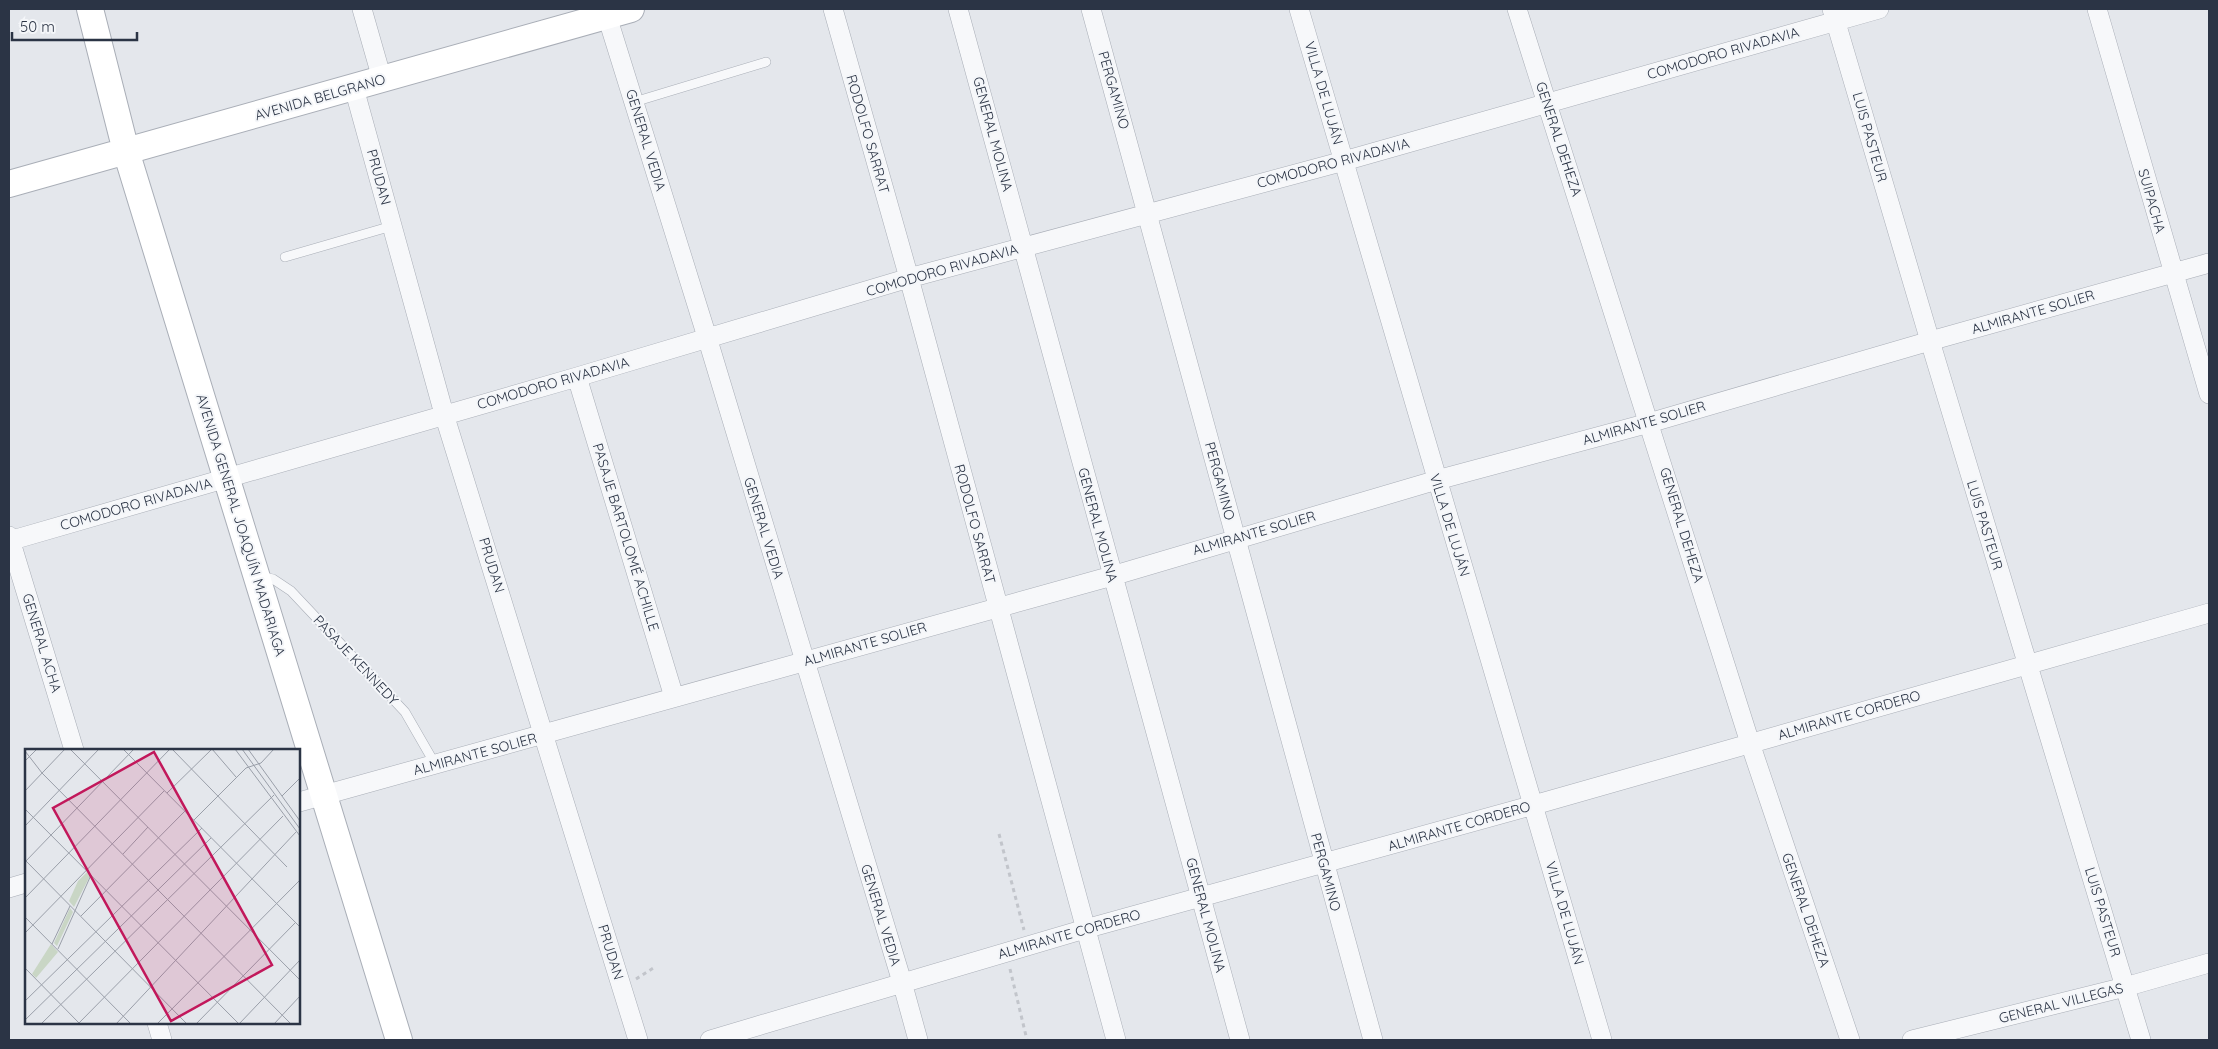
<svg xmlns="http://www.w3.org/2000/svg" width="2218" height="1049" font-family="Quicksand,sans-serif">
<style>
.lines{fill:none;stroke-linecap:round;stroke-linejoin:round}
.lane-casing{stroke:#a9aeb7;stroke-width:10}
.street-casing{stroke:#a9aeb7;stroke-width:20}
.secondary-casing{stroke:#a9aeb7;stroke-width:28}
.path{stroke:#c2c5cb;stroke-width:3;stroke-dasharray:4 4;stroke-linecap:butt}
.lane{stroke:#f7f8fa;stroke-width:9}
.street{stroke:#f7f8fa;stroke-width:19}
.secondary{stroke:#fff;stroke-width:26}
.labels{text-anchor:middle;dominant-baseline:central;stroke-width:4;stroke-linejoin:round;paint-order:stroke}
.street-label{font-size:14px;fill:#2b3445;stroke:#f4f6f9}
.inset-road{fill:none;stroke:#9a9fa9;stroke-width:1}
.view{fill:#c2185b;fill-opacity:0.15;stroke:#c2185b;stroke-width:2.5}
.inset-edge{fill:none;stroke:#2b3445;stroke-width:2.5}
</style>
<rect width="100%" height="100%" fill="#e4e7ec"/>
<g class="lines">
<defs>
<path id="lane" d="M634,102L766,62
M285,257L392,226
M260,576L273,579L291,591L405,712L435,764"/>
<path id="street" d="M362,9L382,79
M833,9L909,278L1116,1040
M958,9L1240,1040
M1091,9L1373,1040
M1299,9L1602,1040
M1517,9L1750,743L1850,1040
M1832,9L1930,341L2141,1040
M2097,9L2209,394
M607,16L707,337L902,982L918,1040
M354,88L444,414L638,1040
M577,377L674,697
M9,536L74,750
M9,541L577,377L909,278L1344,161L1879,9
M299,802L1112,576L1437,480L1649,423L1930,341L2209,263
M9,888L26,883
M157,1023L162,1040
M710,1040L1085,929L1534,805L2209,613
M1912,1040L2125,987L2209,963"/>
<path id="secondary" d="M90,9L126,151L399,1040
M9,184L631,9"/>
</defs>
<use href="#lane" class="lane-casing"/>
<use href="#street" class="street-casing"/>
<use href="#secondary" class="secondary-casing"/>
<path class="path" d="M999,834L1024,930
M1010,969L1027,1040
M636,979L655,967"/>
<use href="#lane" class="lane"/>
<use href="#street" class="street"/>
<use href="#secondary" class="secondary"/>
</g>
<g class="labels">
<g class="street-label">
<text transform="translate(1723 53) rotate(-16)">COMODORO RIVADAVIA</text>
<text transform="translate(1114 90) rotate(74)">PERGAMINO</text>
<text transform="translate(1324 93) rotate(74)">VILLA DE LUJÁN</text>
<text transform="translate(320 97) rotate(-16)">AVENIDA BELGRANO</text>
<text transform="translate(868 134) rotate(74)">RODOLFO SARRAT</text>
<text transform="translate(993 134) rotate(75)">GENERAL MOLINA</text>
<text transform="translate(1870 137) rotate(74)">LUIS PASTEUR</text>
<text transform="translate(1559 139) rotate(72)">GENERAL DEHEZA</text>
<text transform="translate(646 140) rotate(73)">GENERAL VEDIA</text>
<text transform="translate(1333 163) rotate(-15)">COMODORO RIVADAVIA</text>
<text transform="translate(379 177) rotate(75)">PRUDAN</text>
<text transform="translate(2152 201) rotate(74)">SUIPACHA</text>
<text transform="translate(942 270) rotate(-16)">COMODORO RIVADAVIA</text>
<text transform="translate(2033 312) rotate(-16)">ALMIRANTE SOLIER</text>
<text transform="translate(553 383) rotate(-16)">COMODORO RIVADAVIA</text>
<text transform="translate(1644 423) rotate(-16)">ALMIRANTE SOLIER</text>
<text transform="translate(1220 481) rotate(75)">PERGAMINO</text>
<text transform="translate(136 504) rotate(-16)">COMODORO RIVADAVIA</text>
<text transform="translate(975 524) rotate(75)">RODOLFO SARRAT</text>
<text transform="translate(241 525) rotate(73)">AVENIDA GENERAL JOAQUÍN MADARIAGA</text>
<text transform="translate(1098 525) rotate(75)">GENERAL MOLINA</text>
<text transform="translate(1450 525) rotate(73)">VILLA DE LUJÁN</text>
<text transform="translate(1682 525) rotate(73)">GENERAL DEHEZA</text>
<text transform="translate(1985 525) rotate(73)">LUIS PASTEUR</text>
<text transform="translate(764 528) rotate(73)">GENERAL VEDIA</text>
<text transform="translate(1254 533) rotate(-16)">ALMIRANTE SOLIER</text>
<text transform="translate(626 537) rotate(73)">PASAJE BARTOLOMÉ ACHILLE</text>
<text transform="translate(492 565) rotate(73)">PRUDAN</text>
<text transform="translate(42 643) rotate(73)">GENERAL ACHA</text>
<text transform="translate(865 644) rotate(-16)">ALMIRANTE SOLIER</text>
<text transform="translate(356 660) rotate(47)">PASAJE KENNEDY</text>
<text transform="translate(1849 715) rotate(-16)">ALMIRANTE CORDERO</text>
<text transform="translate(475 754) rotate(-15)">ALMIRANTE SOLIER</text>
<text transform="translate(1459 826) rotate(-16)">ALMIRANTE CORDERO</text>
<text transform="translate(1326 872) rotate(75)">PERGAMINO</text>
<text transform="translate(1806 910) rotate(71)">GENERAL DEHEZA</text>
<text transform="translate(2103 912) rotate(73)">LUIS PASTEUR</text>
<text transform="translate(1565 913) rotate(74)">VILLA DE LUJÁN</text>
<text transform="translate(881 915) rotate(73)">GENERAL VEDIA</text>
<text transform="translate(1206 915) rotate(75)">GENERAL MOLINA</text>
<text transform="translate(1069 934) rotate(-16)">ALMIRANTE CORDERO</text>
<text transform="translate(611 952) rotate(73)">PRUDAN</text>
<text transform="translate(2061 1003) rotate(-14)">GENERAL VILLEGAS</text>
</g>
</g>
<g transform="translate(25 749)">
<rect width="275" height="275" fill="#e4e7ec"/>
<path d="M62,123L65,127L49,158L44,152L53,132ZM45,159L48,163L32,197L29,194ZM26,195L33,203L11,229L7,225Z" fill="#c9d6c5"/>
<path class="inset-road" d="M45,0L275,231M98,0L275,178M147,0L262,118M187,0L211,28M210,0L275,87M217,0L275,80M223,0L275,72M0,2L17,24L266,275M0,12L12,0M0,42L40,0M142,44L187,0M257,47L275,29M0,60L214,275M169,71L221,19L236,14L249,0M0,77L74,0M98,105L123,78M0,111L162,275M0,113L109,0M0,149L145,0M56,167L160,62M0,168L106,275M0,184L139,42M27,195L45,157M33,200L66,126M0,219L54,274M0,252L177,79M0,271L186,89M16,275L249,46M53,275L258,67M91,275L271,83M132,275L275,131M171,275L270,174M214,275L275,211M249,275L275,247"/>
<path class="view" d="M129,3L247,216L146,272L28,59Z"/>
<rect width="275" height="275" class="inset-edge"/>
</g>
<rect width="2218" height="1049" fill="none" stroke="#2b3445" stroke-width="20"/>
<path d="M12 32v8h125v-8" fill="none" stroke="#2b3445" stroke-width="2.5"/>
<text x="20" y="32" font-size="15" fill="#2b3445" stroke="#f4f6f9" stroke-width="4" paint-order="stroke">50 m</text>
</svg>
